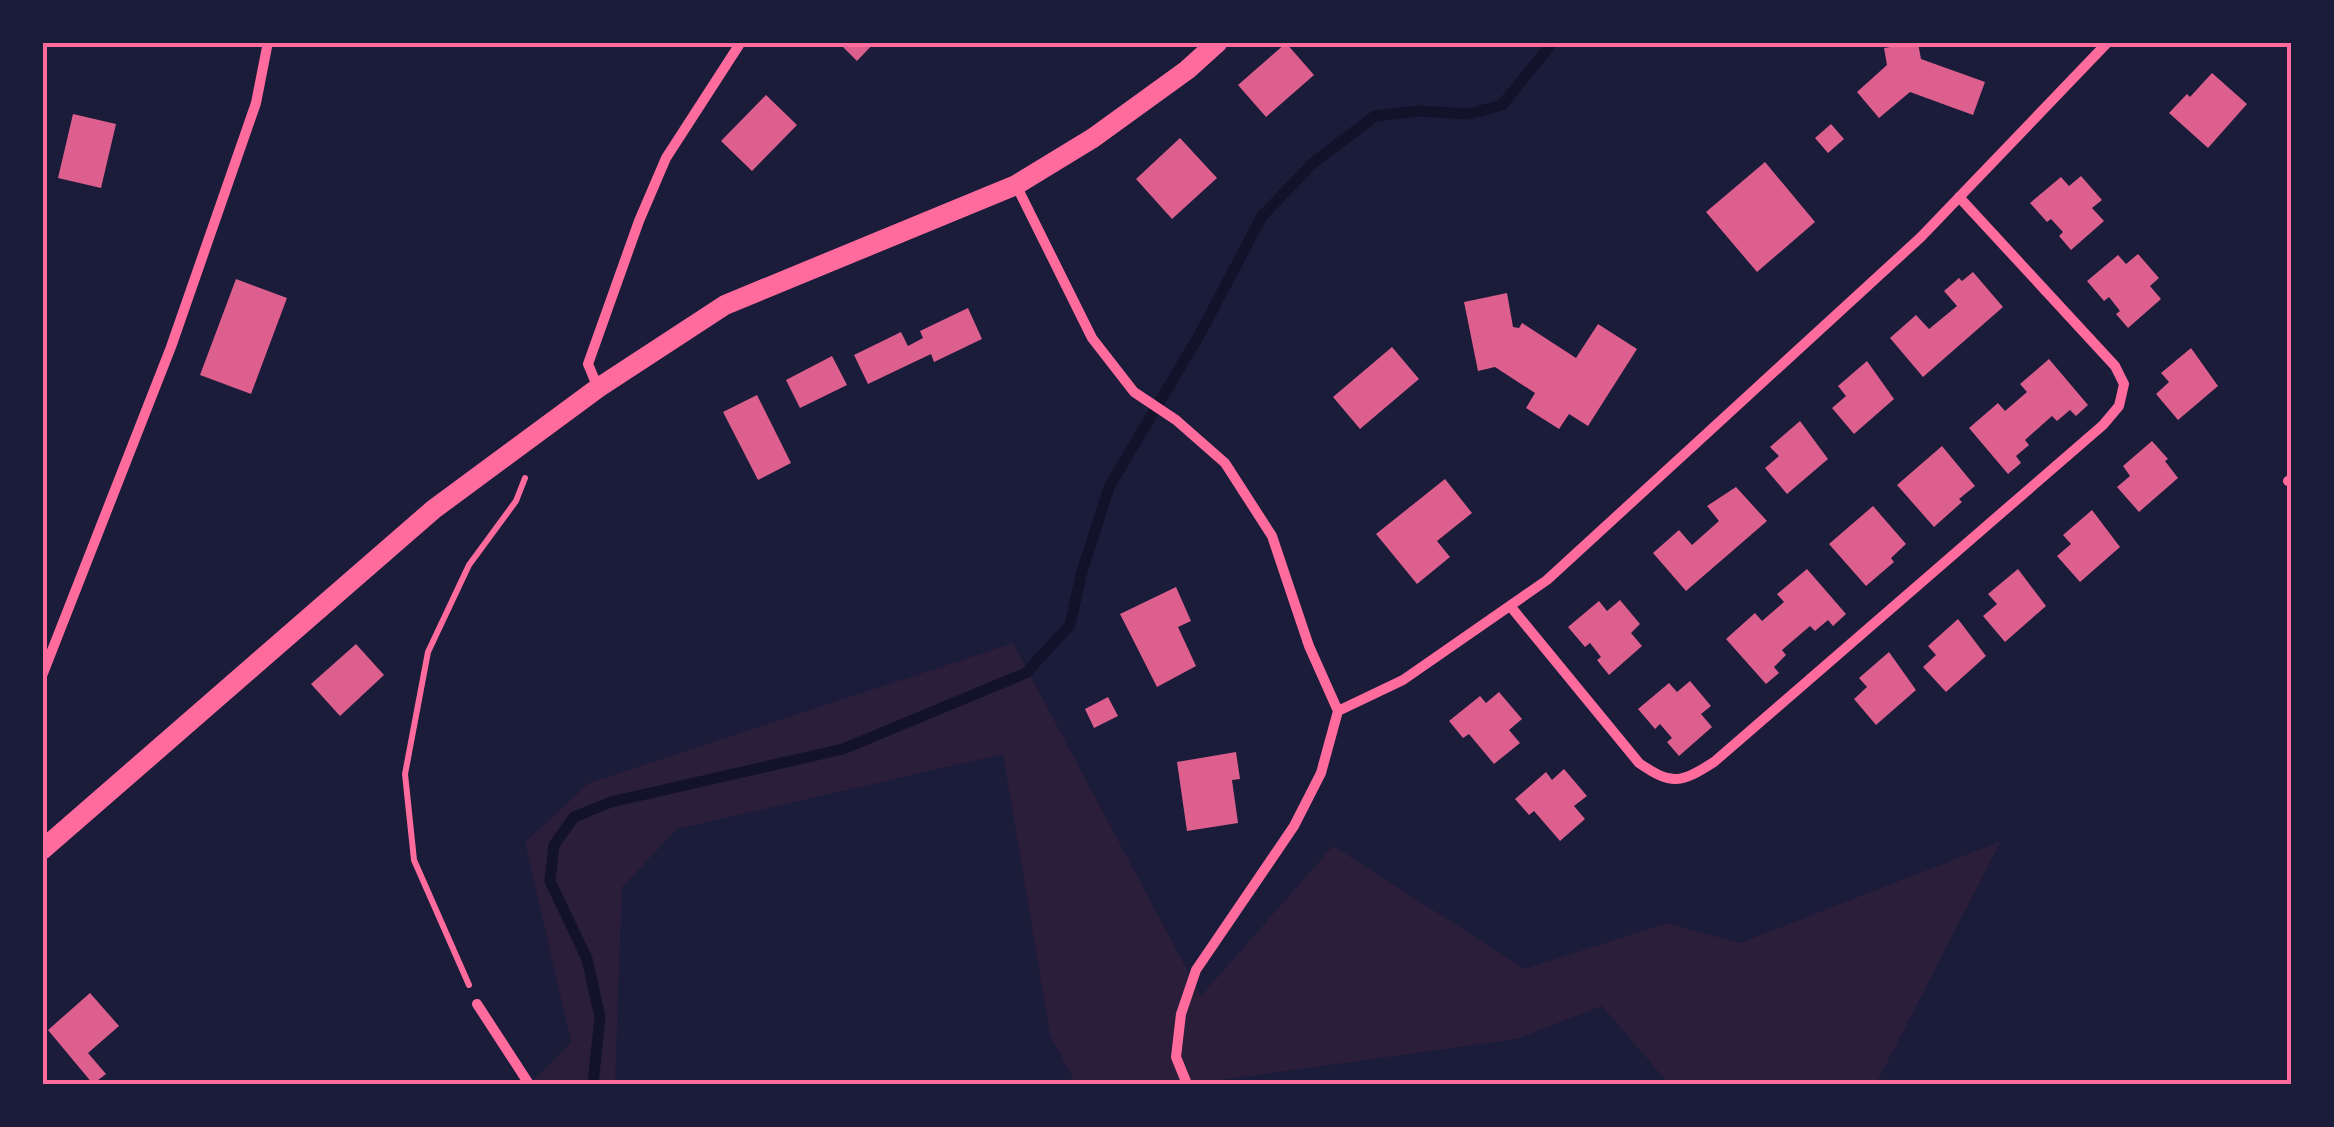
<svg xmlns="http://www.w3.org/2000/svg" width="2334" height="1127" font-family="'Noto Serif',serif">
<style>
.green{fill:#2a1e3b}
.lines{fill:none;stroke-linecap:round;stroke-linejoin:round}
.stream{stroke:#12122b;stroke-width:11}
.building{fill:#dd5f8e}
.path{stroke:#ff6b9d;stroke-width:6}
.minor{stroke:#ff6b9d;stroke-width:10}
.secondary{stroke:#ff6b9d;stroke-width:20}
.neatline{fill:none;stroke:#ff6b9d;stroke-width:4}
</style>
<rect width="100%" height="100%" fill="#1b1b3a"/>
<path class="green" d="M1013,643L1201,996L1333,846L1525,969L1667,923L1740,943L2001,841L1876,1084H1669L1602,1006L1517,1039L1192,1084H1076L1050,1035L1003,754L677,829L622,887L615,1084H530L571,1042L525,842L589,783Z"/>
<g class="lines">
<path class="stream" d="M593,1084L600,1017L587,959L550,881L554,845L574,817L611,802L843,749L1026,673L1070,625L1082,572L1109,487L1201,332L1262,216L1314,162L1375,116L1418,111L1469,114L1502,105L1553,42"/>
</g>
<path class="building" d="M838,42H875L857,61Z
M1286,43L1314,75L1266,117L1238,85Z
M1918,43L1921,59L1985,82L1973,115L1910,92L1879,118L1857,92L1887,65L1884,48Z
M2212,73L2247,104L2208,148L2169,113L2187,94L2190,97Z
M766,95L797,125L752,171L721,141Z
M73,114L116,124L101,188L58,178Z
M1831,124L1844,139L1828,153L1815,138Z
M1180,138L1217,178L1172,219L1136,179Z
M1765,162L1815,222L1757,272L1706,212Z
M2081,176L2102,200L2092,208L2104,221L2071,250L2059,236L2063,232L2051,219L2047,222L2030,203L2061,177L2069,186Z
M2138,254L2159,278L2150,286L2161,299L2128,328L2116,314L2120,311L2109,297L2104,301L2087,281L2118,255L2126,264Z
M1973,272L2003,307L1923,377L1890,338L1916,315L1929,329L1957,306L1944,291L1959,278L1962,281Z
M236,279L287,298L251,394L200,375Z
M1507,293L1513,327L1519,328L1522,323L1576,358L1598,324L1637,349L1588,426L1569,414L1559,429L1526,408L1535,393L1495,367L1478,371L1464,302Z
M968,308L982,339L934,362L931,354L868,384L854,355L901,332L908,346L923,338L920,331Z
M1392,347L1419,379L1360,429L1333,397Z
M2191,348L2218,386L2178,420L2156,394L2169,382L2161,373Z
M832,356L847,385L800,408L786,380Z
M2049,359L2088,405L2076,416L2070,410L2057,421L2052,416L2025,440L2029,445L2016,456L2021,463L2008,474L1969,428L1998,403L2005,411L2027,392L2020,384Z
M1867,361L1894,399L1854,434L1832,408L1846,396L1838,386Z
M757,395L791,463L758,480L723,412Z
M1800,421L1828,459L1787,494L1765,468L1779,456L1770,447Z
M2152,441L2168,459L2165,461L2178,478L2139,512L2117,487L2130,476L2123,466Z
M1942,446L1975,486L1959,499L1962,502L1934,527L1897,485Z
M1445,479L1472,513L1437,541L1450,557L1417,584L1376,534Z
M1736,487L1767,521L1686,591L1653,553L1679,530L1692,545L1719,521L1707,506Z
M1873,506L1906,544L1891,558L1894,562L1866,586L1829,544Z
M2092,510L2120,547L2080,582L2057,556L2071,544L2063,535Z
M1807,569L1846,614L1833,626L1828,620L1815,631L1810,626L1782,650L1786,655L1774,667L1779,673L1766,684L1726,639L1755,613L1762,621L1784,602L1777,594Z
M2018,569L2046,606L2005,642L1983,616L1997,604L1988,594Z
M1176,587L1191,621L1178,627L1196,666L1157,687L1120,614Z
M1620,600L1640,624L1631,633L1642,646L1609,675L1597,660L1601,657L1590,643L1585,647L1568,627L1599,601L1607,611Z
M1958,619L1986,656L1946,692L1923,667L1936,655L1928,646Z
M356,644L384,675L340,716L311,684Z
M1889,652L1916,690L1876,725L1854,699L1867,687L1859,678Z
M1690,681L1711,706L1701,714L1712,727L1679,756L1667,742L1672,738L1660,724L1655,729L1638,709L1669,683L1677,692Z
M1499,692L1522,719L1509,730L1520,743L1494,764L1469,734L1463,738L1449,721L1480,696L1486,703Z
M1108,697L1118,716L1094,728L1085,709Z
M1236,752L1240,779L1232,780L1238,823L1187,831L1177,762Z
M1564,769L1587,796L1574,806L1585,819L1560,841L1534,811L1529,815L1515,799L1546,772L1552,780Z
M90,993L119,1026L88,1053L106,1074L93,1084L48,1030Z"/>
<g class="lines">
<path class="path" d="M469,985L414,860L405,774L428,652L469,565L516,501L525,478"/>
<path class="minor" d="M1016,185L1092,338L1134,392L1176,420L1225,463L1272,536L1309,646L1338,711L1321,773L1294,826L1196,970L1181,1014L1176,1057L1187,1084
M598,388L588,364L639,221L666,158L741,42
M2288,481L2292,479
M1511,607L1639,763C1672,786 1681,783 1714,762L2103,425L2119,406L2124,384L2115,366L1959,197
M42,676L171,347L256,103L268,42
M1338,711L1403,680L1547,580L1921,237L2108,42
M477,1004L529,1084"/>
<path class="secondary" d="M42,850L434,509L598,388L725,305L1016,185L1093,138L1187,70L1218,42"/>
</g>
<rect width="2334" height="1127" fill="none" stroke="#1b1b3a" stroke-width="90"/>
<rect x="45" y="45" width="2244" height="1037" class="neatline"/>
</svg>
